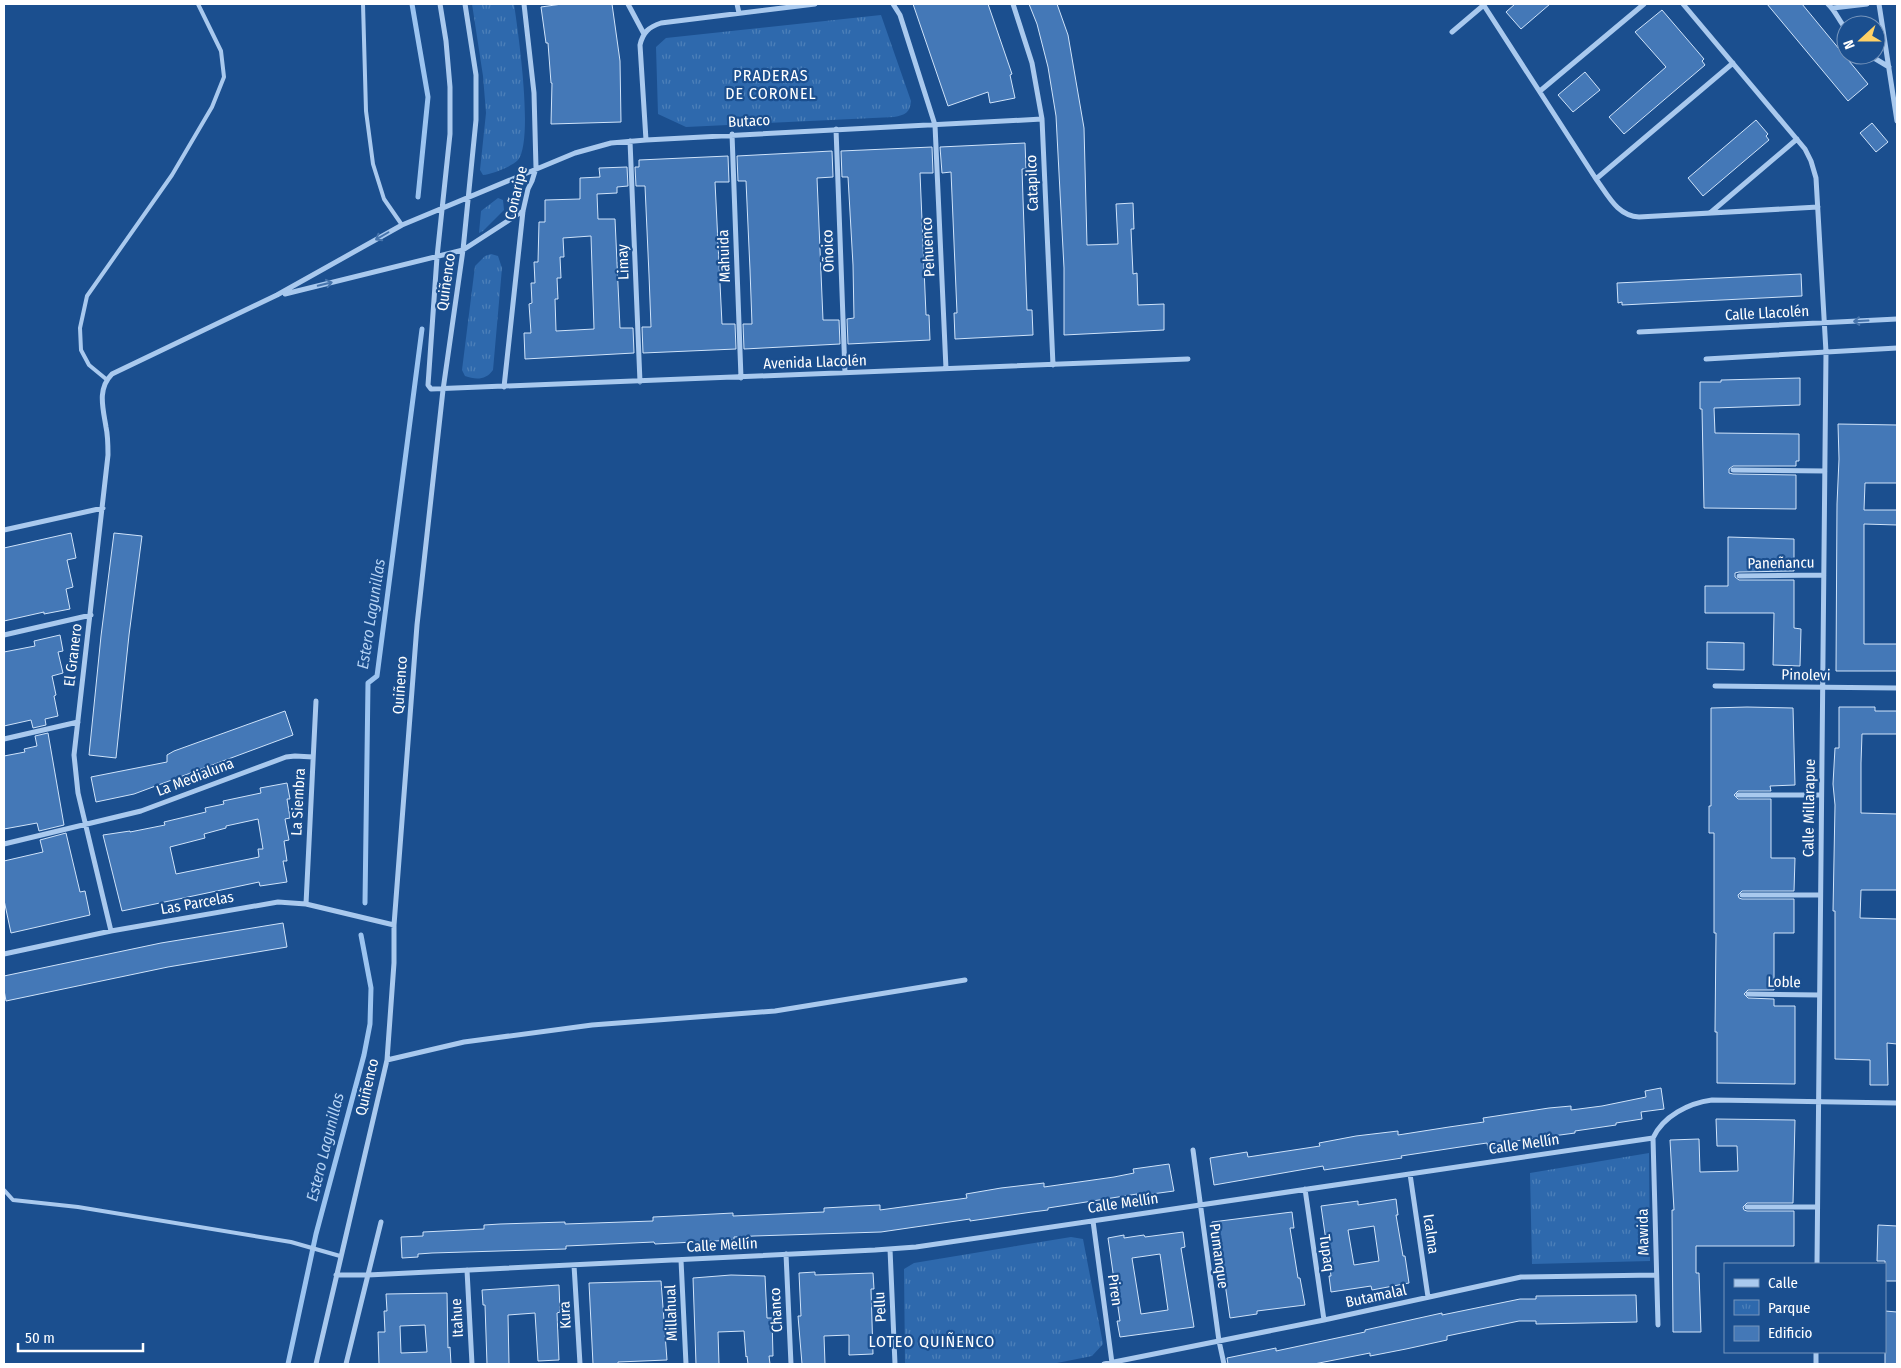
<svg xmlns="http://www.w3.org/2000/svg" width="1901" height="1368" font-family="'Fira Sans Condensed',sans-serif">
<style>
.park{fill:url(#park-tufts)}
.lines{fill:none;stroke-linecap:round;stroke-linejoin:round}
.stream{stroke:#9cc4f0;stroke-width:5}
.building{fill:#4478b7;stroke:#cfe3fa;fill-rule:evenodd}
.service{stroke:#a9c9ee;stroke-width:4}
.minor{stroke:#a9c9ee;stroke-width:5}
.oneway{stroke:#4674ac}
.labels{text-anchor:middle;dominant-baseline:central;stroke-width:4.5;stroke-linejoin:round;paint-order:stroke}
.street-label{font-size:15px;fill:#fff;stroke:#1b4f8f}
.neighbourhood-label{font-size:16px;letter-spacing:1px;fill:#fff;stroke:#1b4f8f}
.water-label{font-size:16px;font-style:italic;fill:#b5d3f5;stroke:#1b4f8f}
</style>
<defs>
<pattern id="park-tufts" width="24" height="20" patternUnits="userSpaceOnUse" patternTransform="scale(1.25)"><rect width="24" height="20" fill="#2e69ad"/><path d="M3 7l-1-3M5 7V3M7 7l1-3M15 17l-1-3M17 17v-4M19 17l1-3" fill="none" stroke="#4d80b9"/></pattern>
</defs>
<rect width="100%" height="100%" fill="#1b4f8f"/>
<path class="park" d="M472,4H514C518,31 534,140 518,160C511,167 492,174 483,175L480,170L486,113L483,76Z
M881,15L911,101C910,113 905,115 894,117L686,127L658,114L656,47L666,38Z
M498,198L503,200L504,210L483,231L479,233L481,211Z
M491,254L498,256L502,268L493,370C486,380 476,380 465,376L462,370L475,266L485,256Z
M1649,1153L1650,1261L1532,1264L1530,1173Z
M1071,1237L1083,1239L1103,1344L1092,1356L1052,1364H905L904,1269L914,1263Z"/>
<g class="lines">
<path class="stream" d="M412,4L428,97L418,197
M365,903L368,683L377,676L422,329
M288,1364L316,1234L364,1055L370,1024L371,988L361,935"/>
</g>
<path class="building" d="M562,4H612L620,61L621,122L551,124L552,83H551L548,43H546L541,7Z
M913,4H988L1012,74L1010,75L1015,98L990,103L988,92L948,106Z
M1029,4H1057L1068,35L1084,128L1087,245L1118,244L1116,204L1133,203L1134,229H1131L1133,274L1137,273L1138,305L1164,304V330L1064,335V268L1056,116L1048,67L1037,24Z
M1515,4H1550L1521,29L1506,12Z
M1767,4H1802L1868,84L1848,101Z
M1662,10L1704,59L1702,61L1705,65L1624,134L1609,117L1666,67L1635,32Z
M1585,72L1600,90L1573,112L1558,95Z
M1756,120L1768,134L1766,136L1769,140L1703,196L1688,178Z
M1872,123L1888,142L1876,152L1860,133Z
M1025,143L1026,169H1022L1023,199L1027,310H1032L1033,335L955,339L954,313H957L951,172L942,173L940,147Z
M932,147L933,173H920L926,315H929L930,340L848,344L847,319L854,318L853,265L848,177H842L841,151Z
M832,151L833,177L817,178L823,320H839L840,344L744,349L743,324H752L750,270L746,181H738L737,156Z
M728,156L729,182H715L722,324H735L736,349L643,353L642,327H651L649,275L645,186H636L635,167H639V160Z
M627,167L628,186L617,187V193L597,194L598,219H615L620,328H633L634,353L525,359L524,333H531L529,304L532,303L531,283H535L534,262H538L539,222H545V200L580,199V178L600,177L599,168ZM591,236L594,329L556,331L555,299H558L557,278H561L560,257H564L563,238Z
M1801,274L1802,296L1622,305V302L1618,303L1617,283Z
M1800,378V405L1714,408L1715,433L1799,434V461H1796V466H1733L1729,469V473L1733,474L1796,475V509L1704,508L1702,409H1700V382H1721V380Z
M1838,424L1897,425V483H1865L1864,510H1897V525L1864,524V644H1897V671H1836L1837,504L1839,459Z
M71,533L76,558L67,560L73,587L66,589L70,609L44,614V612L4,621V548Z
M114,533L142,536L129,635L116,758L89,755L101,636Z
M1728,537L1794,539V571L1739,572L1735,573V577L1739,580H1794V628L1801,629L1800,666L1773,665L1774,613H1705V586H1728Z
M60,635L63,651L58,652L63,673L52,676L56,695L54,696L58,716L45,719L46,725L33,728L31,720L4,726V652L35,646L34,641Z
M1707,642L1744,643V670L1707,669Z
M1747,707L1793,708L1795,785L1770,786L1771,791H1738L1734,795L1738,799H1771V858H1795L1794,891H1742L1738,895L1739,898L1742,899H1794V933H1774V990H1748L1744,994L1748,998L1774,999V1006H1795V1084L1717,1083V1032H1715L1716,933H1714V833H1709V806H1711V708Z
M1839,707H1875V711H1897V734H1862L1861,763V813L1897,814V890H1861L1860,918L1897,919V1044L1887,1043L1888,1085H1870V1060L1835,1059V911H1833L1835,805L1833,784L1835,748H1839Z
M285,711L293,735L134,794L96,802L91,777L167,762V755L174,751Z
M48,733L64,825L39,831L37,823L4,829V756L25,752L24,749L37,746L35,736Z
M287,783L290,799H287L290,818L285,819L289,840L284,841L287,861H283L287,882L260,886L259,882L122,911L103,835L130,831V832L165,825L164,822L206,812L205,808L224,804L223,801L261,793L260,788ZM258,819L263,849H258L259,857L176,874L170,847L205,838L204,834L226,828V826Z
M66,833L80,892L85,891L90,915L11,933L4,900V861L43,852L40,840Z
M283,923L287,947L168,967L6,1001L4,990V976L161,943Z
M1661,1088L1664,1109L1641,1112L1642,1119L1616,1123V1125L1575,1131V1133L1508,1142L1509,1146L1488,1149L1487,1143L1473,1145L1401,1156L1402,1158L1324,1170L1323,1166L1214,1185L1210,1158L1247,1152L1248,1157L1320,1146L1319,1143L1356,1136L1398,1131V1135L1449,1127L1484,1122L1483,1118L1549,1108L1571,1106V1110L1602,1106L1646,1097L1645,1091Z
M1716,1119L1795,1120L1793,1203H1747L1743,1207L1744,1210L1747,1211H1794V1246H1696V1273H1699L1701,1332H1673L1672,1210H1674L1670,1140L1699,1139L1700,1172L1738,1171L1737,1146H1717Z
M1169,1164L1174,1191L1137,1196V1194L1048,1208V1210L1032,1212L970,1221V1219L881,1232L754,1236L734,1237V1240L655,1244L654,1242L566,1246V1249L432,1253L418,1254V1257L402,1258L401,1237L423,1236V1232L484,1229V1225L500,1224L565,1222V1224L653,1221V1217L695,1215L733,1213V1216L824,1212V1208L860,1206L880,1205V1210L967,1198L966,1194L1001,1188L1044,1183V1187L1114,1177L1134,1173L1133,1169Z
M1396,1199L1398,1215H1396L1403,1256H1405L1409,1283L1372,1290L1371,1286L1331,1292L1329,1276H1331L1321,1206L1358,1201V1205ZM1374,1226L1379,1261L1354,1265L1348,1230Z
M1292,1212L1294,1228H1290L1298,1278H1300L1305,1305L1257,1311V1314L1230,1318L1220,1249L1216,1250L1212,1222Z
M1878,1225L1897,1226V1281H1885V1261H1877Z
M1183,1232L1185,1247L1181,1248L1194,1327L1120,1337L1117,1321H1120L1108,1238L1124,1235V1238L1144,1235L1145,1237ZM1160,1254L1168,1310L1141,1314L1132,1258Z
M815,1272V1275L873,1273L874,1289H871L873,1354L849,1355V1335L824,1336L825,1364H802L798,1316H801L799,1273Z
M731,1275L765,1276L767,1318H772L773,1356H769L770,1364H748L747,1356L746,1357L744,1331L718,1332L719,1364H696L693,1278Z
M661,1281L667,1360L618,1362V1364H593L589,1283Z
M559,1285L560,1312L557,1313L559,1360L538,1361L535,1313L508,1315L509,1364H487L485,1305H483L482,1290Z
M447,1293L448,1348L450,1347L451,1364H379L378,1332H385L384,1311H387L386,1294ZM425,1325L427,1352L401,1353L400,1326Z
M1636,1295L1637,1322L1536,1324V1321H1519L1447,1336V1340L1406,1349L1370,1356V1353L1314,1364H1228L1227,1358L1276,1348V1351L1365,1332V1330L1442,1313V1315L1520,1299H1536V1296Z
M1885,1311L1897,1312V1364H1885Z"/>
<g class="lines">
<path class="service" d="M363,4L366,111L373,164L384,199L402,225
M106,379L89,365L81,350L80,328L87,296L172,175L212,107L224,77L221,51L198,4
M4,1190L13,1200L78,1207L291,1242L340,1256"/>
<path class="minor" d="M440,4L446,41L450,87V134L437,257L428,385L431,389L1188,359
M628,4L644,34
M737,4L739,13
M893,4L900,15L935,125L946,369
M1013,4L1032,63L1042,119L1053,365
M1483,4L1596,179C1608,195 1617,216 1639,217L1818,207
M1683,4L1805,149L1811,161L1816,178L1826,352L1817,1264
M1828,4C1835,10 1839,21 1846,29
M1879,4L1897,121
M1833,8L1867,4
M1452,32L1485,4
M1869,55L1889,67
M1540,91L1644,4
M836,129L845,373
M732,134L741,378
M646,140L640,45C643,32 649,27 661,23L815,4
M630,141L640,382
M1596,179L1733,63
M1710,213L1797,139
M285,294L463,250L523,211
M1639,332L1897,319
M1706,359L1897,348
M504,387L523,211L528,189L532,181L536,168L534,93L524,4
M1733,470L1825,471
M4,530L103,508
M1739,576L1824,575
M4,635L91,615
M1715,686L1897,688
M4,739L78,722
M1738,795H1821
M4,844L141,811L286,757L295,756L313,757
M1742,895H1820
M306,904L316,701
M111,931L78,793L74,755L108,455C108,445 108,436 106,427C103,408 97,389 112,374L277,295L402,225L575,153L611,143L646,140L1042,119
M4,954L111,931L278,902L306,904L394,925
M1748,994L1819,995
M387,1060L464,1042L592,1025L775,1011L965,980
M1193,1150L1219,1341L1224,1364
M1410,1174L1428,1297
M1305,1189L1324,1320
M1747,1207H1817
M1093,1221L1112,1363
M890,1249L895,1364
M786,1254L791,1364
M681,1260L686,1364
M574,1265L580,1364
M467,1270L472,1364
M336,1275H368L875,1250L916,1247L1653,1138
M1658,1325L1653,1138C1663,1116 1689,1103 1712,1100L1897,1103
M316,1364L387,1060L394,963V925L417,625L443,390L463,250L476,120V75L465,4
M346,1364L381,1222
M1104,1364L1324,1320L1521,1277L1656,1275
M1816,1364V1352"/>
</g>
<defs><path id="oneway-shaft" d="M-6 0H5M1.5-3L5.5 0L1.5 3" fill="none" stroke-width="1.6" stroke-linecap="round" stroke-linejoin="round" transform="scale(1.25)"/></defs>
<g class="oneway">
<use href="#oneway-shaft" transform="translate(382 236) rotate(150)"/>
<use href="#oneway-shaft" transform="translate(325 284) rotate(-14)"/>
<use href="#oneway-shaft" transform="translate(1861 321) rotate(177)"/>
</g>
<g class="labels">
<g class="street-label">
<text transform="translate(749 121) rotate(-3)">Butaco</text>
<text transform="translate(1032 183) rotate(-92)">Catapilco</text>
<text transform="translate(516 193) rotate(-77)">Coñaripe</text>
<text transform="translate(928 247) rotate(-93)">Pehuenco</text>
<text transform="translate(828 251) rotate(-92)">Oñoico</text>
<text transform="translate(724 256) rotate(-92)">Mahuida</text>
<text transform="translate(623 262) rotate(-92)">Limay</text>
<text transform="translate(446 282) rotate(-82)">Quiñenco</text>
<text transform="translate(1767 313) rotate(-3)">Calle Llacolén</text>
<text transform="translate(815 362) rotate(-2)">Avenida Llacolén</text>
<text transform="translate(1781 563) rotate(-1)">Paneñancu</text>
<text transform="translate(73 655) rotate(-83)">El Granero</text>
<text transform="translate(1806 675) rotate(1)">Pinolevi</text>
<text transform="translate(400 685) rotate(-86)">Quiñenco</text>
<text transform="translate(195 777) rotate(-21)">La Medialuna</text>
<text transform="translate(298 802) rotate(-87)">La Siembra</text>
<text transform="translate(1809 808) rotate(-89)">Calle Millarapue</text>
<text transform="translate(197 903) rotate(-10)">Las Parcelas</text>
<text transform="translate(1784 982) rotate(1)">Loble</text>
<text transform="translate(367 1087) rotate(-77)">Quiñenco</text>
<text transform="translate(1524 1144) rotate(-8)">Calle Mellín</text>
<text transform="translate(1123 1203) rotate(-8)">Calle Mellín</text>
<text transform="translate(1643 1232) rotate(-91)">Mawida</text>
<text transform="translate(1431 1234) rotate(82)">Icalma</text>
<text transform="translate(722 1245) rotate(-3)">Calle Mellín</text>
<text transform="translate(1327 1253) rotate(82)">Tupaq</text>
<text transform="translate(1219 1256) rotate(82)">Pumanque</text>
<text transform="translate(1115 1290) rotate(82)">Piren</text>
<text transform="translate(1376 1296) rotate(-12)">Butamalal</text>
<text transform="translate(880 1307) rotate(-93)">Pellu</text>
<text transform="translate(776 1310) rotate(-93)">Chanco</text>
<text transform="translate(671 1313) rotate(-92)">Millahual</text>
<text transform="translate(565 1315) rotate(-93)">Kura</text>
<text transform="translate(457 1318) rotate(-93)">Itahue</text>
</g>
<g class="neighbourhood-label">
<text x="771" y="75">PRADERAS<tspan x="771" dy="18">DE CORONEL</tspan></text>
<text x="932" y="1341">LOTEO QUIÑENCO</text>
</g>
<g class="water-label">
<text transform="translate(371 614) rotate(-81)">Estero Lagunillas</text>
<text transform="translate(325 1147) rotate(-76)">Estero Lagunillas</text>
</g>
</g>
<rect width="1901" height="1368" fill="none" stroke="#ffffff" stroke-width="10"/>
<rect x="1724" y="1263" width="162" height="90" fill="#1b4f8f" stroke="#7695bc"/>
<rect x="1734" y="1279" width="25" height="8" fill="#a9c9ee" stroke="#7695bc"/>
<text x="1768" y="1288" font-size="15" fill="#ffffff">Calle</text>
<rect x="1734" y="1300" width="25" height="15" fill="url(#park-tufts)" stroke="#7695bc"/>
<text x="1768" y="1313" font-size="15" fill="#ffffff">Parque</text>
<rect x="1734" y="1326" width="25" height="15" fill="#4478b7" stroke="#7695bc"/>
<text x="1768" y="1338" font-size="15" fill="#ffffff">Edificio</text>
<g transform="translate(1861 40) rotate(249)"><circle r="24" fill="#1b4f8f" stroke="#7695bc"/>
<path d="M0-4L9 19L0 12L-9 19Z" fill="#ffd166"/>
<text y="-8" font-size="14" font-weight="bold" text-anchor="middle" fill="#ffffff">N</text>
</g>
<path d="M18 1343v8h125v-8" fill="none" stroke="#ffffff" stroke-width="2.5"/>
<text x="25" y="1343" font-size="15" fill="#ffffff" stroke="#1b4f8f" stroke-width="4" paint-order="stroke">50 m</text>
</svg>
